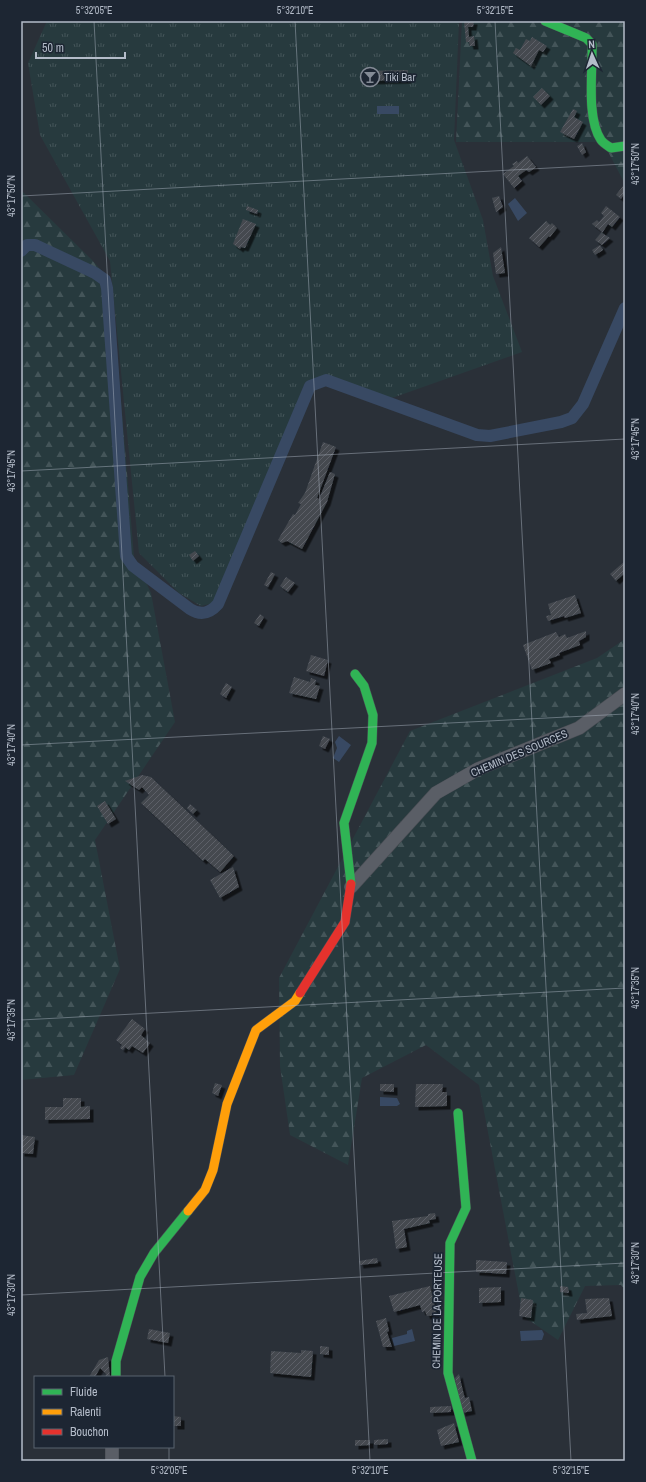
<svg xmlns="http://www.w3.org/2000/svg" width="646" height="1482" font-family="'Archivo Narrow',sans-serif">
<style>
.forest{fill:url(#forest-firs)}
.park{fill:url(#park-tufts)}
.water{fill:#384963}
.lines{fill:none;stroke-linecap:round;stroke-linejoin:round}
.canal{stroke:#384963;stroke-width:12}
.building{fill:url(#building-hatch);filter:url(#shadow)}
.street-casing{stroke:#484c53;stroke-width:14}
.fast-casing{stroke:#484c53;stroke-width:10}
.slow-casing{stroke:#484c53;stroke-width:10}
.jam-casing{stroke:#484c53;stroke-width:10}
.street{stroke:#5a5e66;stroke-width:13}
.fast{stroke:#30b455;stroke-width:9}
.slow{stroke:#ff9f0a;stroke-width:9}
.jam{stroke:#e5322d;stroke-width:9}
.ticks{fill:none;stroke:#b4bcc9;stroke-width:1;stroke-opacity:0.45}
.labels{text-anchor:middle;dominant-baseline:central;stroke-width:3.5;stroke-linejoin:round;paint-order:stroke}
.poi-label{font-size:11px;fill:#b4bcc9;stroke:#1d2633;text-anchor:start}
.street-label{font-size:11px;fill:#b4bcc9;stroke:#1d2633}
.neatline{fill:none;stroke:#b4bcc9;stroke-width:1.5}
.ticks-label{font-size:10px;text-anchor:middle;fill:#b4bcc9}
</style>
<defs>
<pattern id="forest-firs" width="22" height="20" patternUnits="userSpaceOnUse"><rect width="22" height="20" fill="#273a3e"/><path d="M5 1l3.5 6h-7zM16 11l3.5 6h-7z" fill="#445559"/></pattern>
<pattern id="park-tufts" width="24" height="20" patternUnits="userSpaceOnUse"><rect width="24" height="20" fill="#273a3e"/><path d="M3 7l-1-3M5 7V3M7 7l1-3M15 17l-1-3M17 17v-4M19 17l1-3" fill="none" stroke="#445559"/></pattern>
<pattern id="building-hatch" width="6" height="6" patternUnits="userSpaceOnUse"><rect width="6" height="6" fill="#444950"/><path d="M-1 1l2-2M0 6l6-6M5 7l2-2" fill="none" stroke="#5d6168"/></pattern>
<filter id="shadow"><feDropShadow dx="3.5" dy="3.5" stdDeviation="0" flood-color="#0009"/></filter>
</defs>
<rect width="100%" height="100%" fill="#2a3038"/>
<path class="forest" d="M462,21H625V184L603,142H456Z
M21,190L91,259L111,281L134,557L151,593L175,722L95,840L120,969L74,1075L21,1080Z
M625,639V1290L621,1285L585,1286L558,1340L523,1316L479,1085L426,1045L362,1078L348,1165L290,1135L280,1066L279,978L410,731L597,658Z"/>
<path class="park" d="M47,21H459L454,140L483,220L493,276L522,352L392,398L326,377H319L305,383L225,582L214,603L201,606L179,593L139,553L110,261L40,135L28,63Z"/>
<path class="water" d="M377,106H399V114H377Z
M515,198L527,213L518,221L508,204Z
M339,736L351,745L339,762L333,758L337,748L335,742Z
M380,1097L397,1098L400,1104L397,1106H380Z
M412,1329L415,1341L394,1346L392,1338L407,1334V1331Z
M542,1330L544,1334L542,1340L521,1341L520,1331Z"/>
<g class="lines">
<path class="canal" d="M21,251L27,245H35L95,273L105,280L107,288L126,556L133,566L190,609C201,616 210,613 218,604L310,386L326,380L477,435L490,436L561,422L572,418L583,404L625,308"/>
</g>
<path class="building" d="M464,21H474L473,27H468L469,37L474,36L475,46H470L469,42H466Z
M532,37L547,46L543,52L539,50L531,66L513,53L516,48L520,50L526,39L530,41Z
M408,70V80L365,81L364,71Z
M542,88L550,96L541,105L533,97Z
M573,109L577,111L574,117L583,122L574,139L560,132Z
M582,143L586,152L582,155L577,146Z
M527,156L536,167L529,172L526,170L518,176L522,181L514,188L503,174L514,166L512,164L517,161L518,163Z
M623,186L625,193L621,199L616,195Z
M499,196L503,207L496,212L492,198Z
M247,206L258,210L257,214L246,210Z
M606,206L620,217L612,227L608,224L602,233L610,238L602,245L595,240L602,232L592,224L597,220L599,222L604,216L601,213Z
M243,219L256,224L245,248L241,247L240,249L233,244Z
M546,221L550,225L552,223L557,228L550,237L549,236L539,247L529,238Z
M600,245L603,250L595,255L592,250Z
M501,247L505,273L496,274L493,253Z
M323,442L336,447L317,498L319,499L330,472L335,474L327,502L302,549L287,541L282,543L278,540L293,514L295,515L301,504L298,503L305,493Z
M195,551L199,556L193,561L189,555Z
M625,561V573L616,581L610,574Z
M271,572L275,574L268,587L264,585Z
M286,577L295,583L288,592L280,586Z
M575,595L581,613L565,618L564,616L548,621L546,616L551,615L548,604Z
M260,614L264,617L259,626L254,623Z
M586,631V637L579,641L580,645L559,653L560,655L549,659L551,663L532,670L523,645L556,632L559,637L565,634L567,638Z
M311,655L328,660L324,676L306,671Z
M294,677L310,682L311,678L316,680L315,685L320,686L316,699L289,693Z
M226,683L232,687L226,698L220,694Z
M323,736L330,739L325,749L319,746Z
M142,775L151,777L234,856L220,872L205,859L203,861L141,803L149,795L142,787L139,790L125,781Z
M105,801L116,819L108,824L97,806Z
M190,804L197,810L193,814L187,808Z
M233,867L239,887L220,898L210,880Z
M132,1019L145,1029L141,1035L150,1043L143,1053L132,1046L129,1050L125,1047L123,1050L120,1048L122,1045L116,1040Z
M215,1083L222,1085L218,1096L212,1093Z
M380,1084H394V1092L380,1091Z
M416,1084H443L442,1092H447V1106L415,1107Z
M63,1098H81V1107L90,1106V1119L45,1120V1107H63Z
M21,1135L35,1137L33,1154L21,1153Z
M435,1213L436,1219L429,1220L430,1223L404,1229L407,1247L396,1249L392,1221L428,1216V1214Z
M377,1258L378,1263L360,1265L359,1261Z
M476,1260L507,1262L506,1274L476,1272Z
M430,1286L437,1315L427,1316L425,1311L422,1312L420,1305L394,1312L389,1296Z
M560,1286L568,1287L569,1293L560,1292Z
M501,1287V1302L479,1303V1288Z
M521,1298L533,1300L531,1318L519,1316Z
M609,1298L612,1316L577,1320L576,1314L587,1313L585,1299Z
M386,1318L389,1331L387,1332L392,1347H383L376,1321Z
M149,1329L170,1333L168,1343L147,1339Z
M320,1346L329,1347V1355L320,1354Z
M301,1350L313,1351L311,1377L270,1373L271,1351L301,1353Z
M108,1357L110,1377H105L106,1374L100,1368L95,1377H89L99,1360Z
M459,1374L464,1395L465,1398L469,1397L472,1411L462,1413L455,1378Z
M451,1406V1412L430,1413V1407Z
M173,1416L181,1417V1426H174Z
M454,1423L459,1442L441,1446L437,1430Z
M388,1439V1444L374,1445V1440Z
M355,1440H370V1445L355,1446Z"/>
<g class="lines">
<defs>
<path id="street" d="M351,887L436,793L478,769L579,728L625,694
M112,1461V1447"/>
<path id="fast" d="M545,21L586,38L592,44C593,70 586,118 601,140C603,143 608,146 611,148L625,146
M351,884L344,823L372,743L373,715L364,686L355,674
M458,1113L466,1208L450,1243L448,1373L472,1461
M116,1377V1361L140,1277L154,1253L188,1211"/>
<path id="slow" d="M188,1211L205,1190L213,1170L227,1104L256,1030L295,1001L300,993"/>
<path id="jam" d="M300,993L345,922L351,884"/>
</defs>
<use href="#street" class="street-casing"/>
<use href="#fast" class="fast-casing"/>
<use href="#slow" class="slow-casing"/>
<use href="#jam" class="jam-casing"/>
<use href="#street" class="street"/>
<use href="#fast" class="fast"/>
<use href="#slow" class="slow"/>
<use href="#jam" class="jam"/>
</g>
<path class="ticks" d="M94,21L165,1377M295,21L370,1461M495,21L571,1461M21,196L625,164M21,471L625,439M21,745L625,714M21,1020L625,988M21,1295L625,1263M169,1447V1461"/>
<defs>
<symbol id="bar-ring" viewBox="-11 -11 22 22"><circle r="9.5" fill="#1d2633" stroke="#848b96" stroke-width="1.5"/><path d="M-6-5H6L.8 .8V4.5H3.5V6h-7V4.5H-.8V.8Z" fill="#848b96"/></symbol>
</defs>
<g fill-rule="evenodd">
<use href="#bar-ring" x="359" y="66" width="22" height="22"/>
</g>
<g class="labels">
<g class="poi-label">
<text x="384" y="77">Tiki Bar</text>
</g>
<g class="street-label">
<text transform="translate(519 753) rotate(-23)">CHEMIN DES SOURCES</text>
<text transform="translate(437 1311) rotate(-89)">CHEMIN DE LA PORTEUSE</text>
</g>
</g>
<rect width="646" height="1482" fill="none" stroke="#1d2633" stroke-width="44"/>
<rect x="34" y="1376" width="140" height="72" fill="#1d2633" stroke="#59626f"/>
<rect x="42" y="1389" width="20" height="6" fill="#30b455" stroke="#59626f"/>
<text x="70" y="1396" font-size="12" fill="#b4bcc9">Fluide</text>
<rect x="42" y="1409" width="20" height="6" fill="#ff9f0a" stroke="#59626f"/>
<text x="70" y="1416" font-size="12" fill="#b4bcc9">Ralenti</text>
<rect x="42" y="1429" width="20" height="6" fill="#e5322d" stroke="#59626f"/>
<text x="70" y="1436" font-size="12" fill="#b4bcc9">Bouchon</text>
<g transform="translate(592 54) rotate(357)" stroke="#1d2633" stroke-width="3" paint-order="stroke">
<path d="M0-3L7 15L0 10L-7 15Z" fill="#b4bcc9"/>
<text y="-6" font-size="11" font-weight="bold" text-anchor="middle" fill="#b4bcc9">N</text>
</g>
<path d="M36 52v6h89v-6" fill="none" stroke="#b4bcc9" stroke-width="2"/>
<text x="42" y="52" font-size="12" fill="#b4bcc9" stroke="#1d2633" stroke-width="3" paint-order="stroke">50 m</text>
<rect x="22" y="22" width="602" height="1438" class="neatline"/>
<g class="ticks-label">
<text x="94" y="14">5°32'05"E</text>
<text x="295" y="14">5°32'10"E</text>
<text x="495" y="14">5°32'15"E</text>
<text transform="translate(635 164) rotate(-90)" y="4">43°17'50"N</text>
<text transform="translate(11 196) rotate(-90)" y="4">43°17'50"N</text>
<text transform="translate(635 439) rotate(-90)" y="4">43°17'45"N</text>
<text transform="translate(11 471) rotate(-90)" y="4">43°17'45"N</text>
<text transform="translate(635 714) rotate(-90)" y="4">43°17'40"N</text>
<text transform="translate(11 745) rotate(-90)" y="4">43°17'40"N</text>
<text transform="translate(635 988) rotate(-90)" y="4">43°17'35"N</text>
<text transform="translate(11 1020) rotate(-90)" y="4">43°17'35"N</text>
<text transform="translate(635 1263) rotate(-90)" y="4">43°17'30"N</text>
<text transform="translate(11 1295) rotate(-90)" y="4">43°17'30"N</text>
<text x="169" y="1474">5°32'05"E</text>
<text x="370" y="1474">5°32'10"E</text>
<text x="571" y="1474">5°32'15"E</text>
</g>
</svg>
